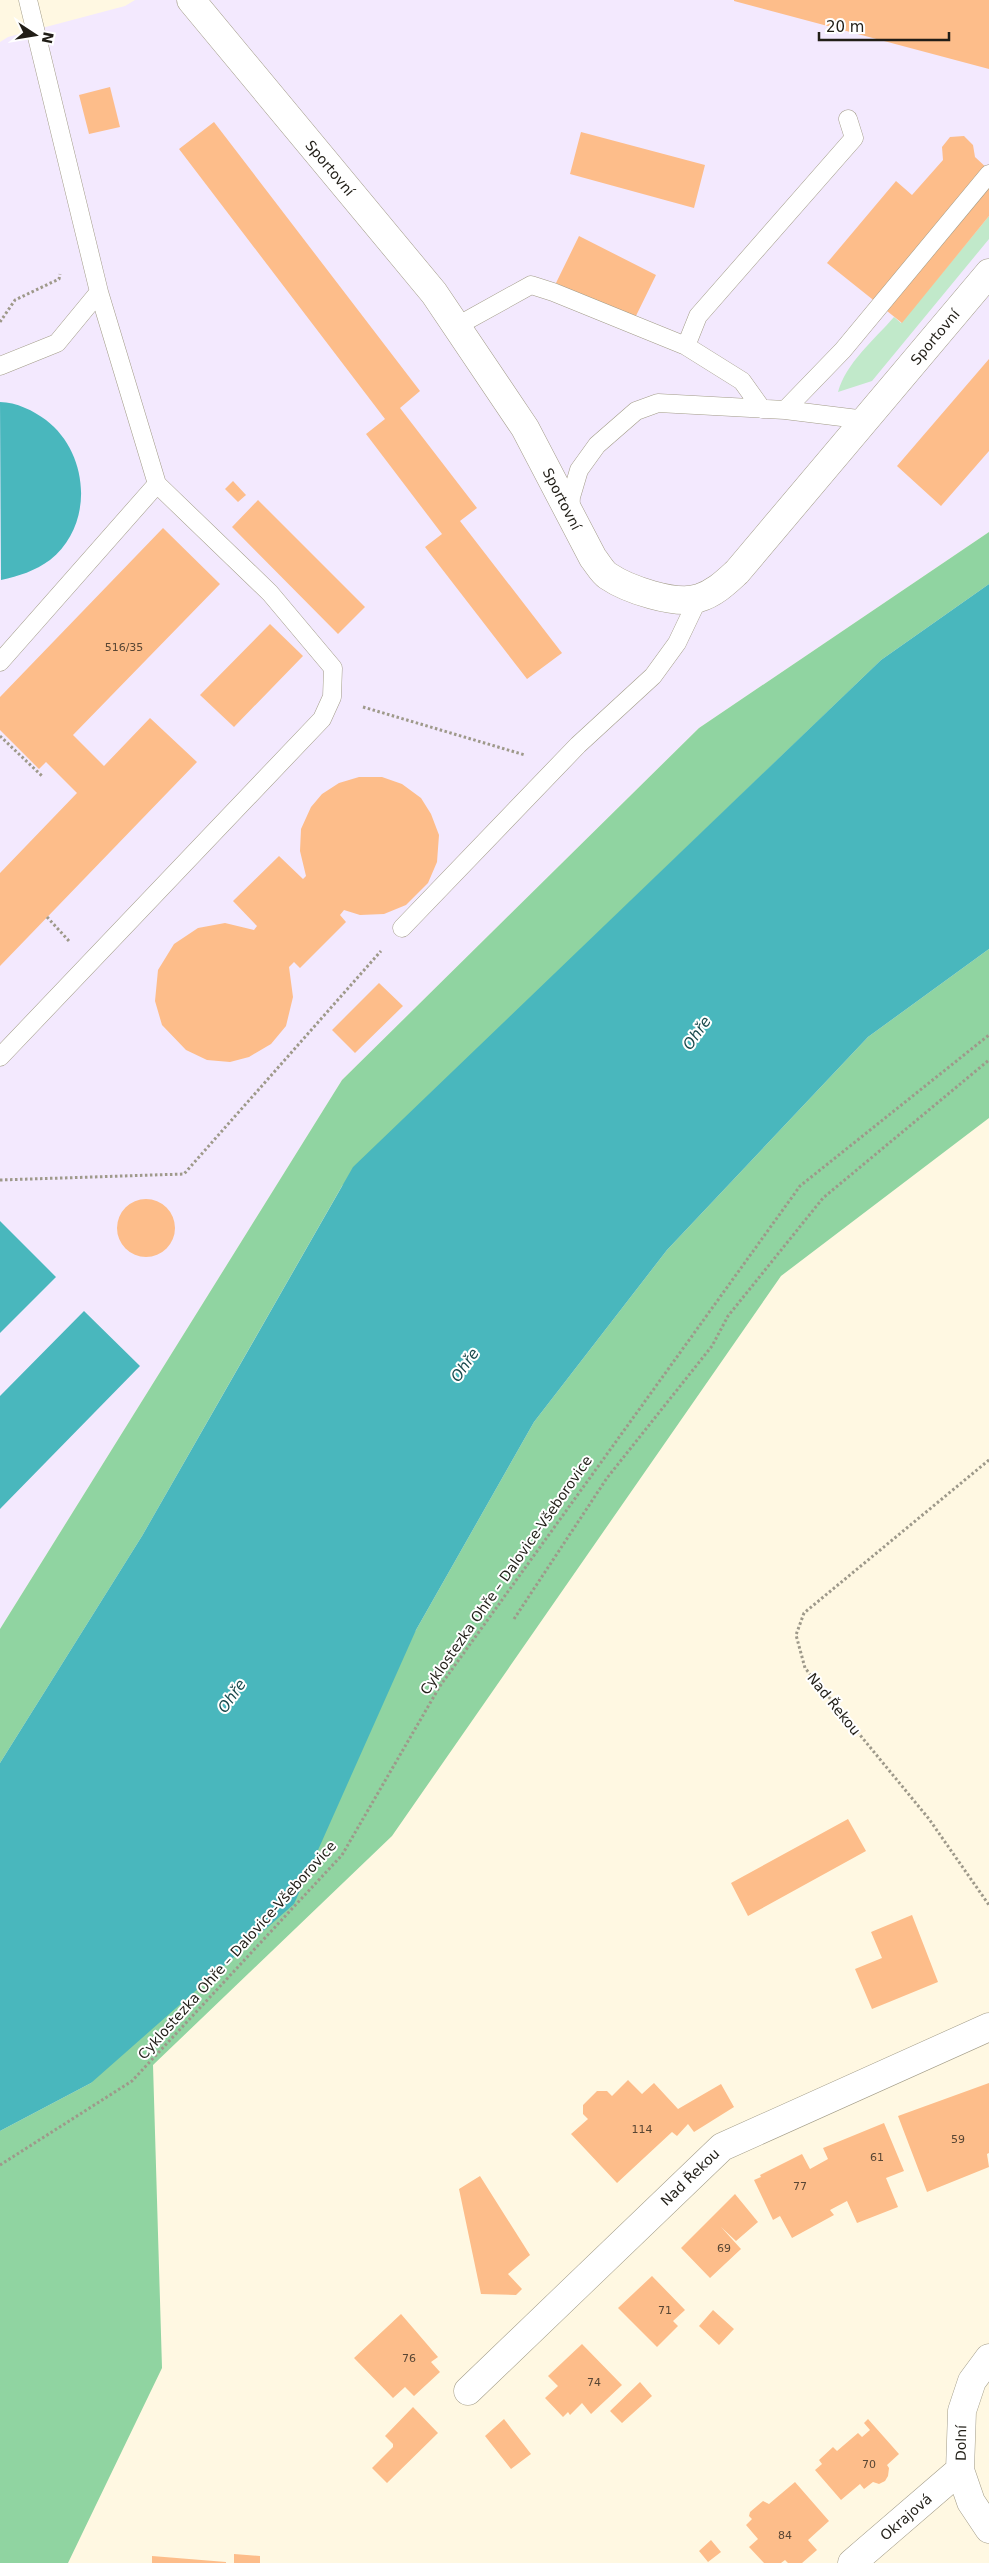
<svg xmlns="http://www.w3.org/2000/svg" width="989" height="2563" font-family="'DejaVu Sans',sans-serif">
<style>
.industrial{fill:#f3e9fe}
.green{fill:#c1e9ca}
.forest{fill:#90d4a1}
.water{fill:#49b7bd}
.building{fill:#fdbd8a}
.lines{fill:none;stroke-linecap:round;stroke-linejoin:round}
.lane-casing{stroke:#a29c88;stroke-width:19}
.street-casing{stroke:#a29c88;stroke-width:29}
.secondary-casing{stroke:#a29c88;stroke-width:29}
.path{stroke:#9e998a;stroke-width:3;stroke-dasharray:2.5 2.5;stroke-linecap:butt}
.lane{stroke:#fff;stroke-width:18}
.street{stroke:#fff;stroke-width:28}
.secondary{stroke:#fff;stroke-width:28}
.labels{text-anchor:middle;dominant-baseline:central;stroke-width:4;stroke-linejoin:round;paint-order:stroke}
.number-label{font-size:11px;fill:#584634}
.street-label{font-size:14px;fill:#211e17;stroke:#fff}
.water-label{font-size:15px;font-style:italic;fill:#1a4a4d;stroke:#fff}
</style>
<rect width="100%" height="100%" fill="#fff8e2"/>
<path class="industrial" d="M135,0H989V532L699,728L342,1080L0,1629V42L8,37L125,6Z"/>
<path class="green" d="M989,216V239L872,381L838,392C846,363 874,340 894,317L901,323Z"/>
<path class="forest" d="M989,532V584L881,660L579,951L342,1186L142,1536L0,1763V1629L342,1080L699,728Z
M989,949V1118L781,1276L392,1836L153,2065L162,2368L68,2563H0V2131L91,2083L416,1630L534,1422L667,1250L868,1037Z"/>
<path class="water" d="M0,402C16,402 34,411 46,420C89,453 95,524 50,560C35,571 19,576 1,580Z
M989,584V949L868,1037L667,1250L534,1422L416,1630L294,1904L91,2083L0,2131V1763L142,1536L353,1167L881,660Z
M0,1221L56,1277L0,1333Z
M84,1311L140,1366L0,1509V1396Z"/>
<path class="building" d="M734,0H989V69L734,1Z
M110,87L120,127L89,134L79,95Z
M214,122L420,391L400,408L477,508L460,521L562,653L527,679L425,547L442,534L366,434L385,419L179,149Z
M581,132L705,165L694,208L570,174Z
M964,136L973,145L975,157L989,170V216L902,323L827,263L896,181L912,195L943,160L942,147L950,137Z
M579,236L656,275L633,322L556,283Z
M989,359V451L941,506L897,466Z
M233,481L246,495L238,502L225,489Z
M258,500L365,607L338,634L232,527Z
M163,528L220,584L73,735L104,766L150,718L197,762L0,966V873L77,793L46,762L39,769L0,730V697Z
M270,624L303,656L234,727L200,695Z
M359,777H382L402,784L421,798L431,814L439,835L437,862L428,883L406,905L384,914L360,915L344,910L340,915L346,922L300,968L294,962L289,967L293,997L286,1026L271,1044L249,1057L230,1062L207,1060L186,1050L162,1025L155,1001L158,970L174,944L198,928L225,923L254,930L257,926L233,901L279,856L303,879L306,876L300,851L301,829L311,807L322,794L339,783Z
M379,983L403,1006L355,1053L332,1030Z
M117 1228a29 29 0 1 1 58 0a29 29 0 1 1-58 0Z
M848,1819L866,1851L748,1916L731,1883Z
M912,1915L938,1982L872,2009L855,1969L882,1958L871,1932Z
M628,2080L642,2094L654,2083L678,2109L721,2084L734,2107L694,2132L688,2124L677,2136L672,2132L617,2183L571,2134L588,2119L583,2114V2105L597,2091H607L612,2096Z
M989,2083V2153L987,2154L989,2167L927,2192L898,2116Z
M884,2123L904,2171L886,2178L898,2207L857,2223L847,2201L830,2210L834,2215L792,2238L780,2216L773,2220L754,2180L761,2177L760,2175L802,2154L810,2169L828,2159L823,2148Z
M480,2176L530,2255L508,2274L522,2289L516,2295L481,2294L459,2189Z
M735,2194L758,2222L736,2241L721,2227L741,2249L710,2278L681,2248Z
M652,2276L685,2310L673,2321L678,2326L657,2347L618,2308Z
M713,2310L734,2329L719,2345L699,2326Z
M401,2314L438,2357L431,2362L440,2372L414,2396L405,2387L393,2398L354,2358Z
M582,2344L622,2385L591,2414L582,2403L570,2415L568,2412L563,2417L545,2398L558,2386L548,2376Z
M640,2382L652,2396L622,2423L610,2411Z
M413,2407L438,2433L387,2483L372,2468L393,2447V2444L385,2436Z
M504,2419L531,2454L511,2469L485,2436Z
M868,2419L899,2454L887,2465L889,2468L888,2476L885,2481L879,2484L873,2482L864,2489L860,2484L841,2500L815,2470L822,2464L819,2460L833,2447L837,2451L858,2433L862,2437L870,2430L864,2423Z
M795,2482L829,2521L808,2540L817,2550L802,2563H788L785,2560L781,2563H764L749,2547L758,2539L746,2525L752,2519L749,2516L750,2512L763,2501L769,2504Z
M711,2540L721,2552L708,2562L699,2551Z
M234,2554L260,2556V2563H234Z
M152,2556L226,2562V2563H152Z"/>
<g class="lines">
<defs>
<path id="lane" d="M457,326L531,285L553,292L686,346L742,381L762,409
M686,346L698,316L854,138L848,119
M0,366L57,343L99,292L28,0
M785,410L843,350L989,174
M570,513L571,497L579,470L597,445L636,411L658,403L785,410L866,420
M0,662L157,484L99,292
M402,928L578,745L653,676L677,643L698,599
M0,1057L322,719L332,697L333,668L270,593L157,484"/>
<path id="street" d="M989,2358L972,2381L962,2411L960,2470L971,2502L989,2529
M468,2391L722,2147L989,2027
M852,2563L960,2470"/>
<path id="secondary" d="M191,0L434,293L525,428L593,558C598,564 602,572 608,576C627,589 676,606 699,598C715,593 726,582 737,572L989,273"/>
</defs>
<use href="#lane" class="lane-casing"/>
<use href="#street" class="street-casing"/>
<use href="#secondary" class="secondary-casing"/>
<path class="path" d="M0,322L15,300L59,279L60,274
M363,707L525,755
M0,736L42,776
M47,917L69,941
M0,1180L184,1174L381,951
M989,1460L804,1613L796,1635L805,1668L929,1819L989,1905
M514,1619L607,1478L712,1346L728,1316L823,1198L989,1060
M0,2165L132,2081L342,1855L440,1686L800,1186L989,1035"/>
<use href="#lane" class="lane"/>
<use href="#street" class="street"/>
<use href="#secondary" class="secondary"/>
</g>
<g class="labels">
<g class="number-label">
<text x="124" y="647">516/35</text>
<text x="642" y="2129">114</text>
<text x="958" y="2139">59</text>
<text x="877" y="2157">61</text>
<text x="800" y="2186">77</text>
<text x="724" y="2248">69</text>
<text x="665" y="2310">71</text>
<text x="409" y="2358">76</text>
<text x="594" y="2382">74</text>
<text x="869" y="2464">70</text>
<text x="785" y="2535">84</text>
</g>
<g class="street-label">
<text transform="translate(330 168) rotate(50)">Sportovní</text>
<text transform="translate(935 337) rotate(-50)">Sportovní</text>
<text transform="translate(562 499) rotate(63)">Sportovní</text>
<text transform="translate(506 1575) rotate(-55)">Cyklostezka Ohře – Dalovice-Všeborovice</text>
<text transform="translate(834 1704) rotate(51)">Nad Řekou</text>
<text transform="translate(237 1950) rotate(-48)">Cyklostezka Ohře – Dalovice-Všeborovice</text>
<text transform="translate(690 2177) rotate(-44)">Nad Řekou</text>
<text transform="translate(961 2443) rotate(-89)">Dolní</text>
<text transform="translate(906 2517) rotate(-41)">Okrajová</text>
</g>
<g class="water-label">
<text transform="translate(697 1033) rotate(-55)">Ohře</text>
<text transform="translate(465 1365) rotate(-55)">Ohře</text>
<text transform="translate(232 1696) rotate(-55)">Ohře</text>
</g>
</g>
<g transform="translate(35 35) rotate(102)" stroke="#ffffff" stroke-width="4" paint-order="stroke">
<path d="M0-4L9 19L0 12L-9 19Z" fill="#211e17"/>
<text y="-8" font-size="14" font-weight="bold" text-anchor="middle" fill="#211e17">N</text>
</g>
<path d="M819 32v8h130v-8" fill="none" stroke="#211e17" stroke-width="2.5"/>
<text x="826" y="32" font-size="15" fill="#211e17" stroke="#ffffff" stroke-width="4" paint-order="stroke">20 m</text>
</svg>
